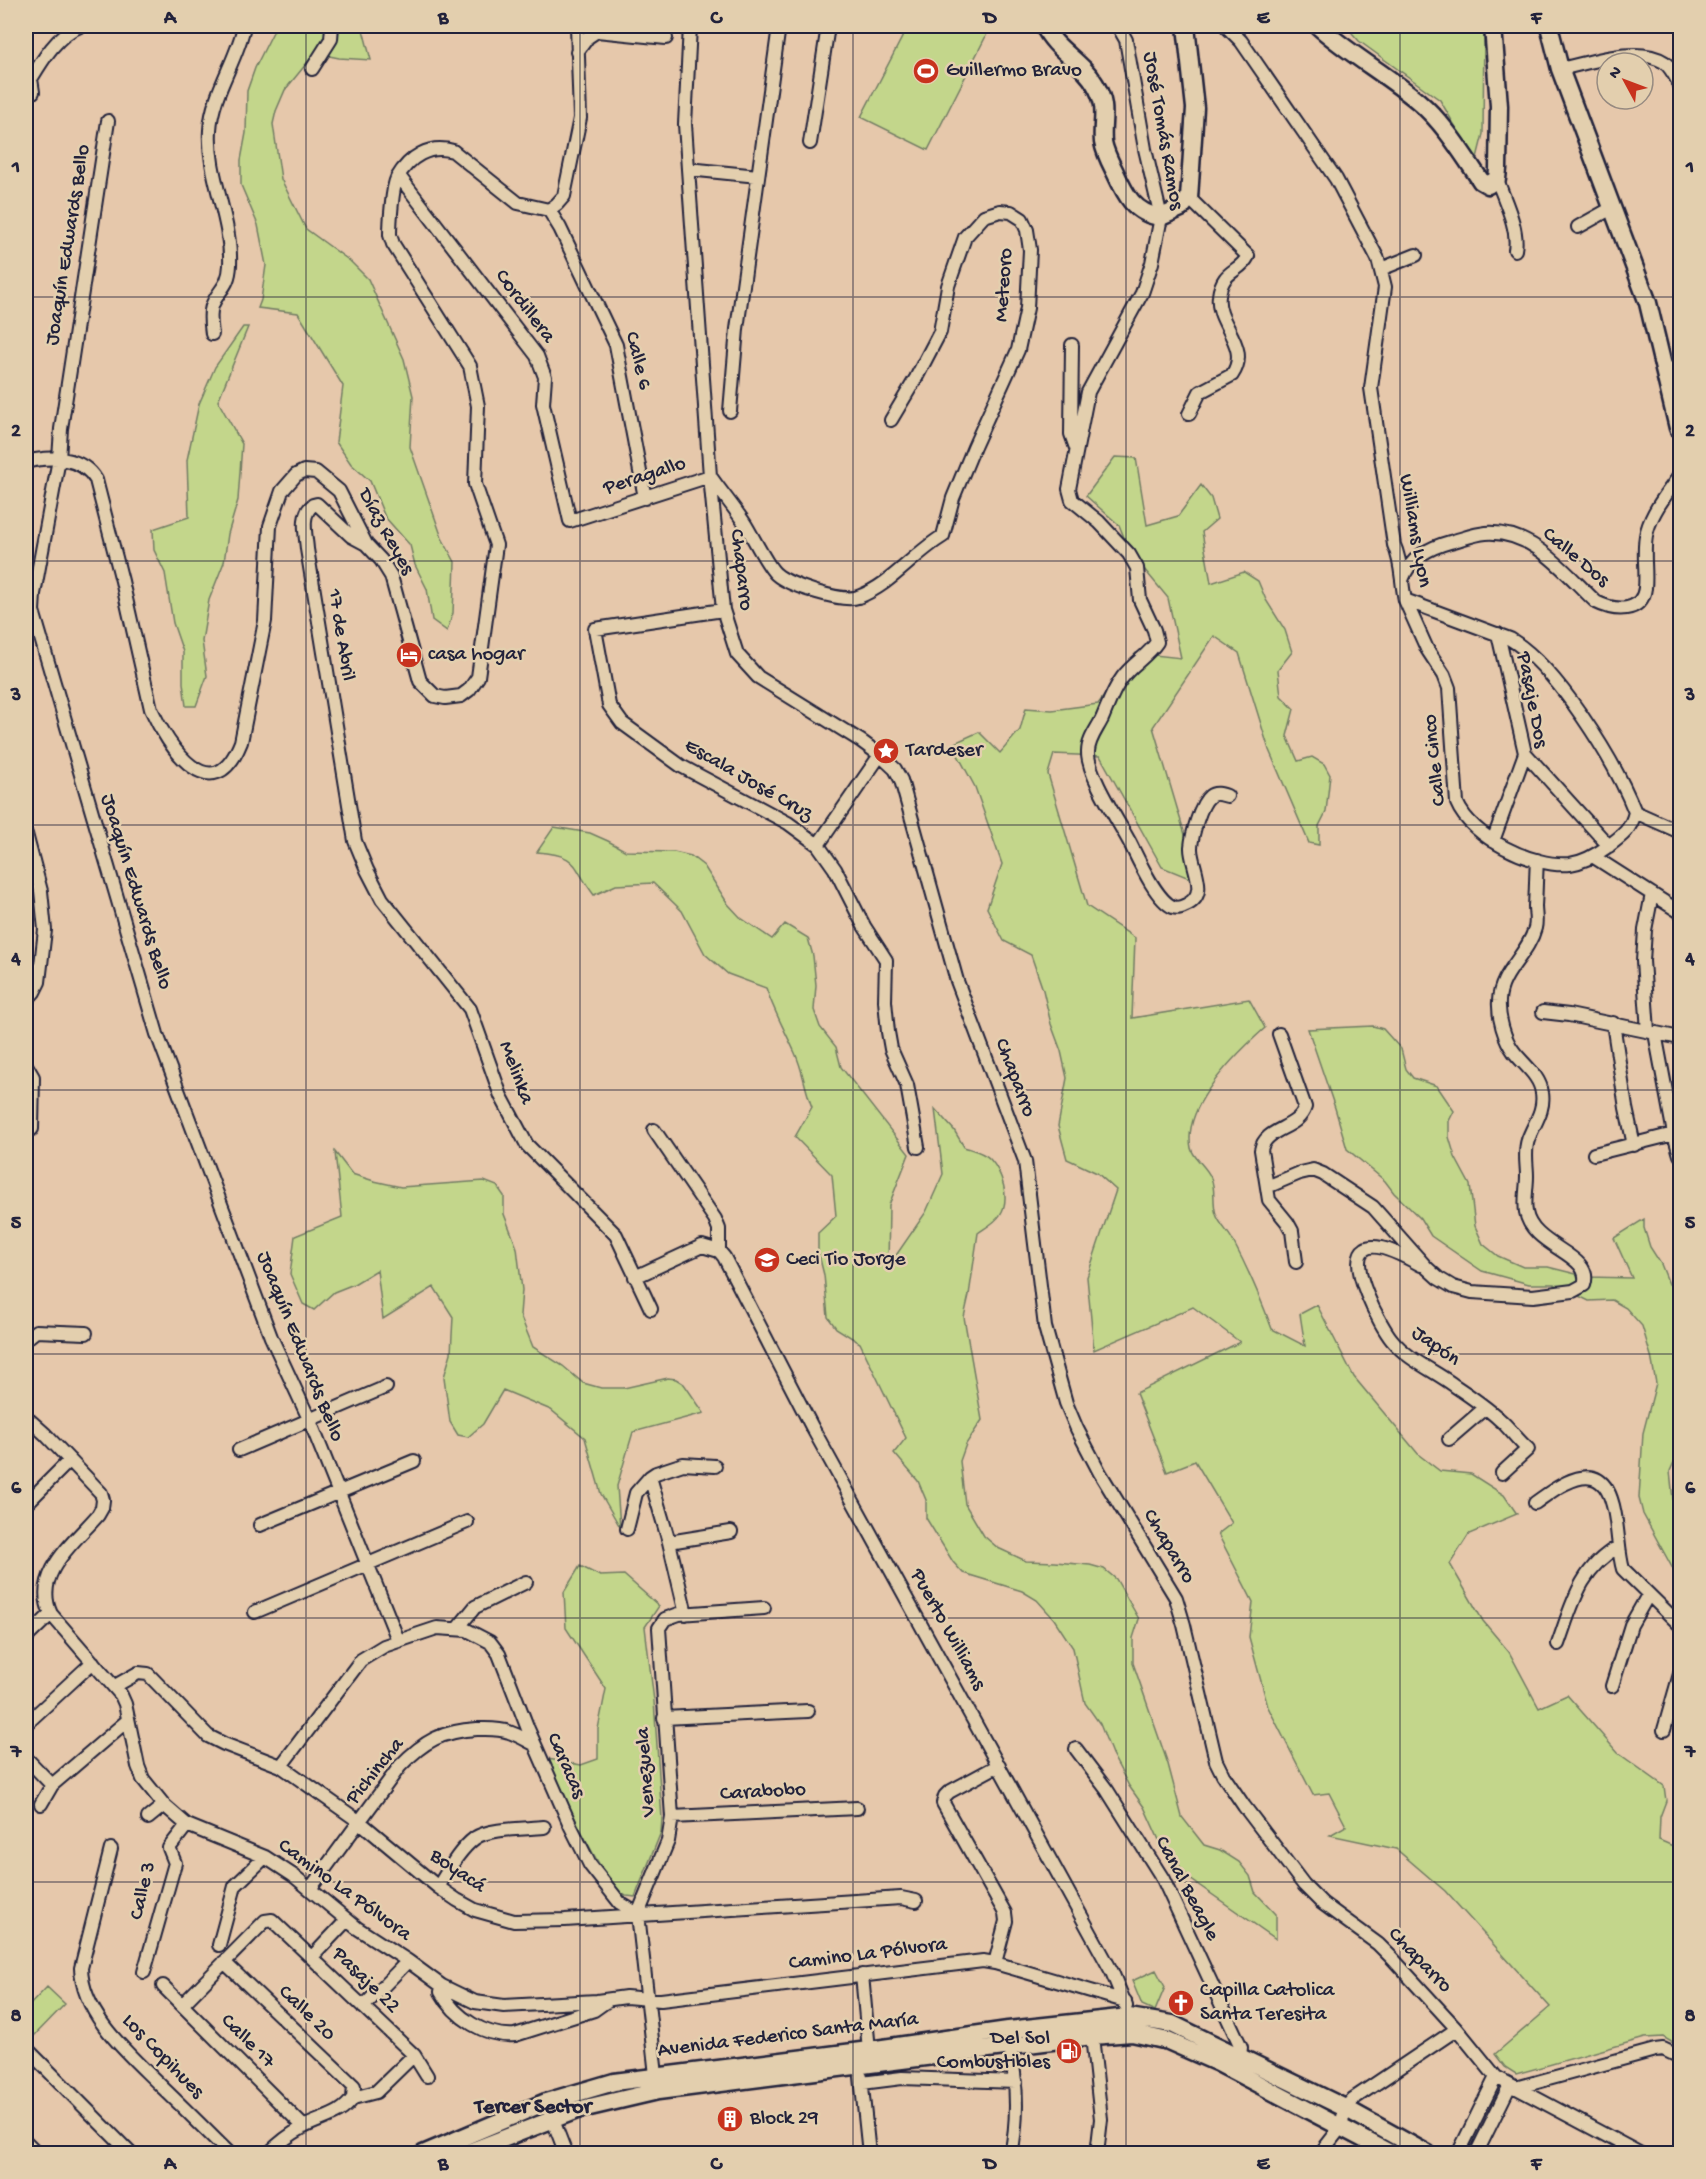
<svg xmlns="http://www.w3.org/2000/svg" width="1706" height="2179" font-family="'Gochi Hand',sans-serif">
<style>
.green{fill:#c3d68b;stroke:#727c63;stroke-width:1.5}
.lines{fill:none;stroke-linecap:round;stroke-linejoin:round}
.minor-casing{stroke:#22223b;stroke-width:16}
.major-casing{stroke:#22223b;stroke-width:21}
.minor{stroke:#e3cfae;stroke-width:12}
.major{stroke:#e3cfae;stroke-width:16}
.grid{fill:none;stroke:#22223b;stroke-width:1.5;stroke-opacity:0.55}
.labels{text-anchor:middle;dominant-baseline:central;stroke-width:5;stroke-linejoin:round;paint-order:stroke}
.poi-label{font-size:21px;fill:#22223b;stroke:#e3cfae;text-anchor:start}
.street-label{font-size:21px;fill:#22223b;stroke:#e3cfae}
.neighbourhood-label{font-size:22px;font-weight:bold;fill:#22223b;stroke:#e3cfae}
.neatline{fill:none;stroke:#22223b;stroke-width:2}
.grid-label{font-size:20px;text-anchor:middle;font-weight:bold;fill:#22223b}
</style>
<rect width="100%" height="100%" fill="#e6c8ab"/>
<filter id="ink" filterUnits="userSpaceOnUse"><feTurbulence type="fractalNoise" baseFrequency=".0167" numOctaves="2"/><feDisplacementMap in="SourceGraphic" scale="12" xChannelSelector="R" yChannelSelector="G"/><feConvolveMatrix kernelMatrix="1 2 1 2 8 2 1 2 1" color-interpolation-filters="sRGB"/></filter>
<g filter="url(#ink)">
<path class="green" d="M276,26H362L371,60L339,58L315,53L285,90L276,111L273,124L281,179L306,229L350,261L368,279L404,359L413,396L410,447L442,538L455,562L453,613L447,631L432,620L427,589L415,565L410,545L385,517L370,481L351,464L336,442L343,386L298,313L258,308L261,300L266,265L258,225L241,185V160L246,133L247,91L255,68Z
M908,26H991L928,150L861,117Z
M1346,26H1484L1483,134L1476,162L1440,100L1359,41Z
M243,327H248L218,401L242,444L238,500L228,534L224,562L209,600L202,641L207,676L196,706H186L183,683V652L173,623L165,573L154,550L153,529L189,517L187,460L199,404L215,367Z
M1115,457L1136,458L1147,525L1178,516L1201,485L1211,498L1217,519L1202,532L1211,583L1244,572L1258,581L1266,600L1285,630L1292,652L1278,670L1281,696L1294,709L1287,736L1298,761L1312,757L1324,764L1330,775L1326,812L1319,826V845L1309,843L1269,750L1239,653L1214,636L1153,727L1199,882L1162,867L1100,756L1054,754L1048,774L1087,906L1135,938L1132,1018L1249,999L1265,1028C1237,1053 1182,1106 1191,1148C1193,1158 1207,1167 1211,1178C1216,1189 1212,1203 1216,1214C1219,1224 1229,1232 1233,1241C1248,1269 1261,1299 1272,1329L1305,1346L1300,1314L1317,1305L1354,1377L1419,1455L1440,1471L1471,1474L1504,1495L1517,1514L1469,1534L1450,1564L1483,1621L1509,1652L1539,1708L1567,1695L1618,1753L1664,1786L1666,1801L1660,1817L1659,1840L1680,1849V2047L1663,2037L1645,2038L1516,2074L1505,2067L1495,2054L1550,2007L1445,1891L1396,1849L1330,1835L1346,1826L1329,1793L1313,1795L1268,1707L1249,1637L1253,1602L1218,1534L1232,1523L1195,1461L1167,1472L1136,1393L1240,1342L1193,1307L1094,1350L1087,1277L1116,1190L1097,1173L1067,1159L1058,1126L1067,1078L1061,1051L1051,1024L1043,990L1031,955L1004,941L987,908L1002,864L975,787L952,744L979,732L1000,753L1020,730L1026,708L1052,710L1098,704L1136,653L1181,658L1168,598L1130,552L1119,525L1086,496Z
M554,827L590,833L608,841L626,851L674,852L691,856L704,866L728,904L741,918L772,939L785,924L808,938L813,956L816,985L814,1010L820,1027L836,1047L841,1067L909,1154L889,1205L888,1267L926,1212L943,1174L935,1109L954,1130L964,1147C973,1150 983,1152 990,1159C1002,1172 1011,1199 1000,1215C996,1222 985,1228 978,1233L969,1295L964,1317L982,1420L966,1444L960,1461L965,1504L984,1536L998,1548L1026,1561L1055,1562L1090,1565L1104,1569L1116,1579L1139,1619L1133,1638V1663L1168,1764L1182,1817L1204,1845L1220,1850L1239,1862L1250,1876L1255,1892L1276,1914V1939L1190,1879L1160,1842L1144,1807L1129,1786L1112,1754L1100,1724L1085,1703L1073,1648L1054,1619L1037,1600L1022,1591L963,1573L953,1562L926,1518V1500L918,1481L894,1453L906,1438L860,1343L836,1328L828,1317L824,1275L818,1251V1233L836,1216L832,1175L795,1137L812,1107C805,1090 803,1070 795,1053C785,1031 774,1011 766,988L728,974L705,954L682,911L653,883L616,885L594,895C571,865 580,855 537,852Z
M1373,1026L1383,1029L1401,1049L1406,1069L1413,1078L1437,1086L1454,1111L1449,1121V1137L1455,1157L1470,1185L1475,1226L1483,1244L1498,1256L1523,1267H1548L1588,1277L1632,1278L1614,1238L1644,1219V1228L1650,1247L1661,1264L1669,1284L1680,1292V1449L1670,1471L1674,1508L1680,1526V1582L1643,1514L1639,1498L1643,1433L1656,1383L1651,1356L1642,1326L1626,1308L1612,1300L1589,1301L1554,1284H1529L1482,1271L1431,1236L1420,1218L1394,1193L1385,1181L1347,1149L1335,1108L1308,1029Z
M335,1152L352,1174L374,1181L401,1187L484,1181L497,1186L504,1196V1214L517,1248L522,1290L520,1315L533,1347L563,1366L583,1383L601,1388H624L668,1378L676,1379L684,1384L704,1413L633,1432L617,1486L620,1527L601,1494L585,1438L551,1410L503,1390L483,1424L468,1437L458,1435L450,1422L444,1377L451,1353L453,1317L434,1287L383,1319L377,1270L354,1284L334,1292L314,1310L303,1304L290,1274L295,1236L342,1217Z
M580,1566L600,1576L624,1575L659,1606L645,1627L654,1701L662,1819L661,1832L635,1897C635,1897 627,1896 626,1896C602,1885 560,1786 548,1759L581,1765L598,1759V1729L606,1689L566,1628L564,1592Z
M1156,1970L1165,1987L1155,2011L1142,2005L1132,1981Z
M47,1987L65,2004L34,2036L26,2028V2009Z"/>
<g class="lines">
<defs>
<path id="minor" d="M690,26L685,124L688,169L710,476L723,610L737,654L758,677L861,741L880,755L895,769L901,780L957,981L1025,1161L1045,1327L1066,1403L1077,1429L1100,1473L1176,1598L1184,1625L1216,1761L1223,1775L1244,1806L1304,1885L1322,1903L1378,1944L1392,1958L1457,2029L1496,2077L1641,2154
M1118,26L1126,40L1145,149L1161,217L1152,263L1142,293L1088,392L1069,489L1072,500L1099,522L1129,554L1137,568L1140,600L1154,630L1157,642C1148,656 1132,664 1122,678C1113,690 1108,705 1102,719C1097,729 1088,740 1088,752C1087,774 1119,822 1130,843C1138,859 1156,900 1173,907C1178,909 1182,907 1186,905C1211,894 1190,865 1191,847C1192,835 1200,804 1210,796C1215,792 1221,794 1227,796
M1226,26L1241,41L1336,179L1378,259L1385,287L1371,388L1394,545C1402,562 1401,582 1405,600L1510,639C1556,666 1615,761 1635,812C1631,830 1622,836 1607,847C1596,855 1584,862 1570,864C1533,868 1471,837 1457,803L1449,688L1444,675L1427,649L1405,600
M577,52L588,37L597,31L666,38
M312,69L331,39L332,26
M1560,69C1589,63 1637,45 1664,62C1671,67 1676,78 1680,85
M33,92L31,79C43,59 58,34 80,26
M108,121L61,429L59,459L34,594L33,611L157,1034L271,1337L310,1421L398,1640
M810,143L828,26
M688,169L758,176
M399,176L537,356L545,377L543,404L570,521L710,476C721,492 734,507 745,524C752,535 768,568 776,574C788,585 843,603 858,597C891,585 913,554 943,536L953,498L974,447L1018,350L1027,308L1030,250L1027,230L1022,219L1011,212L1000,211L984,216L965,237L948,286L940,332L916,378L891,420
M1497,179C1504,200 1519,228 1515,250
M549,210L560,228L616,345L645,498
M1578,227L1612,208
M1381,269L1416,255
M212,334C211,325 209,315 212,306C218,289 229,288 230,265C232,219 207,176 210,130C212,93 237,61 244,26
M1072,345L1071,434L1076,448
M1664,370L1680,367
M730,411L737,329L779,26
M1189,414L1200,392L1232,375C1252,346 1215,324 1219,296C1222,269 1240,273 1248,256L1189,198
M26,462C50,456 82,456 96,480L122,581L151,709C168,747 213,813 241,742L265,621L270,526L282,491L296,475L304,471L316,472L339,491L366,544L381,560L391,576L420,681L435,696L445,698L461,696L469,690L478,677L496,545L475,484L478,406L470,366L393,244L390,235C390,223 392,188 397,178C409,157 429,144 453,151L518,203L549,210L557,204L564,196L580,118L577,26
M366,544L351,536L317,504L313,505C300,514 306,535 307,549L355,841L367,870L382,899L470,1009L501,1096L527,1145L616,1235L651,1309
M1402,580C1410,558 1428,548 1450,542C1462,539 1474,534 1486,533C1534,530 1565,573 1596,602C1614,611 1642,614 1645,588C1647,569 1642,550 1647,531C1653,510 1668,492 1680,475
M723,610L595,629L609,705L622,723L681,766L788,823L818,845L835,869L864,926L886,960L885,1001L888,1032L891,1049L907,1085L918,1147
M1525,753L1609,846
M1635,812L1680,832
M26,834L41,891L45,930L39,982L34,992L26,1001
M1493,841L1525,753L1498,634
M818,845L880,755
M1594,857L1680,912
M1543,1012L1569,1015L1680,1038
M1613,1023L1626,1108L1634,1145
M1648,1031L1643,961L1645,930L1652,894
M1655,1033L1674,1134L1680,1155
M1279,1034L1305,1107C1298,1130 1265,1127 1261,1150L1269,1200L1287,1222L1292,1231L1296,1262
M26,1065L33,1077L32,1129
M654,1130L715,1219L719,1229V1251
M1594,1154L1674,1134
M1267,1187L1300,1173L1313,1170L1323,1174L1373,1207L1427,1268L1438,1278L1453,1287L1472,1292L1533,1296L1573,1291L1584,1285C1595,1254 1532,1248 1526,1212C1524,1200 1527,1188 1527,1176C1527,1165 1524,1151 1528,1140C1533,1125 1545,1111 1542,1093C1540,1076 1524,1065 1514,1052C1504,1039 1498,1017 1499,1001C1500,972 1528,955 1535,928C1537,921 1535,913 1535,906C1536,891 1536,875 1537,860
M1421,1265C1410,1259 1377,1241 1365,1249C1345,1261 1381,1327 1392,1340C1409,1361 1434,1370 1455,1386C1470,1396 1486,1407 1499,1419C1510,1428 1517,1440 1528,1449L1502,1473
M635,1277L702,1246L719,1251L724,1257L812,1427L1112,1972L1126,2006
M26,1339L36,1331L86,1333
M26,1417L45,1434L101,1493L103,1500L102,1508L98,1515C74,1543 32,1574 51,1614L121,1695L125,1704L138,1766L143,1779L164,1805L187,1825L265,1857L294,1876L357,1928L408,1961L442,1986L475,2002L504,2006L597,2001L626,1997L661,2000L983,1961L995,1963L1125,2001
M1449,1439L1485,1408
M239,1450L386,1387
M650,1477L669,1542L686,1614
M1535,1503C1545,1496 1555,1488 1566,1483C1624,1455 1613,1537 1623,1569L1680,1625
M26,1504L70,1460
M260,1525L414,1461
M627,1529L636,1493L650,1477L656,1473L683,1464L715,1466
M669,1542L731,1532
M255,1612L467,1522
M457,1629L475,1607L526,1582
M26,1638L51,1614
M1558,1644C1572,1605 1580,1568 1618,1547
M115,1686L138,1673L148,1674L208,1736L224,1744L281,1766L360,1822L438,1887L457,1900L475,1910L514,1921L565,1920L901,1898L916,1901
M1612,1686L1631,1625L1648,1595
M664,1718L808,1711
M26,1724L93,1662
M1664,1730L1680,1674
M1076,1749L1107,1790L1163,1879L1241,2047L1240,2057
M26,1758L52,1785
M281,1766L361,1660L384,1646L419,1634L437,1628L467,1630L490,1642L499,1654L528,1729L571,1827L590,1865L620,1903L638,1914
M41,1804L52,1785L128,1720
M672,1817L857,1808
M148,1818L164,1805
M111,1849L81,1968C82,2016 132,2057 163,2088C186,2110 208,2132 230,2154
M438,1887C448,1871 459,1850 475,1838C489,1828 526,1829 544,1827
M310,1889L400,1766C424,1741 442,1731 477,1729C488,1729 499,1728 509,1732C518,1735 526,1740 534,1744
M219,1945L235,1886L265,1857
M312,1957L347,1920
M224,1962L354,2086L353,2098
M995,1963L1006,1921L1005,1913L943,1803L945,1796L949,1792L999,1765
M144,1972L175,1863L169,1848L187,1825
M862,1975L869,2050
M163,1986L304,2127
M442,1986L441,1992C455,2018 485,2037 515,2035L594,2010L608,2000
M182,2005L265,1921L272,1920L414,2055L427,2076
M363,2007L408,1961
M1092,2036L1101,2119L1097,2154
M1010,2047C1017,2083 1019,2117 1011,2154
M26,2048L131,2154
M861,2077L869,2154
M862,2083L902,2078L1016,2082
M657,2084L638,1914L668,1841L672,1817L659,1628L665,1619L679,1614L764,1608
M1515,2088L1655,2050L1663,2049L1680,2057
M353,2098L376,2092L414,2055
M546,2102L566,2154
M26,2142L38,2154
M268,2154C278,2144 289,2135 302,2128C321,2117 340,2117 353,2098
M984,2154L1012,2151
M1320,2154L1341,2127L1345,2108L1353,2099L1457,2029
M1458,2154L1496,2077
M1476,2154L1510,2085"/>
<path id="major" d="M1044,26C1055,50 1082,61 1095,84C1109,108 1101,118 1103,142C1105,153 1110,162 1115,172C1125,194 1134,214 1161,217L1181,208L1189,198L1195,108L1186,26
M1318,26C1349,54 1386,74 1418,101C1444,123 1462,153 1481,181L1488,185L1497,179L1498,169L1499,106L1493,26
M1549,26L1560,69L1648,303L1678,428H1680
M423,2154L546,2102L614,2082L869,2050L1008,2030L1129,2017L1172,2024L1345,2108L1428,2154
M464,2154L577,2110L658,2091L1092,2036L1132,2033L1168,2041L1218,2063L1392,2154"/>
</defs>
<use href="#minor" class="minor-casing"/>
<use href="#major" class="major-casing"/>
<use href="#minor" class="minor"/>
<use href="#major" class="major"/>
</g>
</g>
<path class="grid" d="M306,26V2154M580,26V2154M853,26V2154M1126,26V2154M1400,26V2154M26,297H1680M26,561H1680M26,825H1680M26,1090H1680M26,1354H1680M26,1618H1680M26,1882H1680"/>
<defs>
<symbol id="stadium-disc" viewBox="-11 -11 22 22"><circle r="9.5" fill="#c8321e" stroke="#e3cfae"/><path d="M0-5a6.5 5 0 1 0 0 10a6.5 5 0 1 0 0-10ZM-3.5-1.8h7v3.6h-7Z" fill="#fff"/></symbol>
<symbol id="hotel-disc" viewBox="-11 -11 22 22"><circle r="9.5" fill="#c8321e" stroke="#e3cfae"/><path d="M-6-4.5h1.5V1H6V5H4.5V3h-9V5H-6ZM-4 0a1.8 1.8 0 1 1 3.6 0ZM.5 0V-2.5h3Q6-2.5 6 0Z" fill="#fff"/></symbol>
<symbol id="sight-disc" viewBox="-11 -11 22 22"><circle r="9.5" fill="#c8321e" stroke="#e3cfae"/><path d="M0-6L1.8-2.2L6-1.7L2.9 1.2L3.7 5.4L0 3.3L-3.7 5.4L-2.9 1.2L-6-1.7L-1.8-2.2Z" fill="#fff"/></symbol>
<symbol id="school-disc" viewBox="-11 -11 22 22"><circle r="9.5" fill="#c8321e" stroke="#e3cfae"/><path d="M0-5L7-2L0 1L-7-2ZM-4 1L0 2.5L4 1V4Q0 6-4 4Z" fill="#fff"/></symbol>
<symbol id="church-disc" viewBox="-11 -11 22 22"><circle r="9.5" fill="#c8321e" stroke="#e3cfae"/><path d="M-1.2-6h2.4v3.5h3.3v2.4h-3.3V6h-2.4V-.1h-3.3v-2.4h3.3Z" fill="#fff"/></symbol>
<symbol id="fuel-disc" viewBox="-11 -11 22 22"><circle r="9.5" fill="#c8321e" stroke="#e3cfae"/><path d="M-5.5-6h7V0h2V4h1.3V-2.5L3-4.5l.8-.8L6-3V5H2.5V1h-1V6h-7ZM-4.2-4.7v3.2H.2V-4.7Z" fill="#fff"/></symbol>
<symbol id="building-disc" viewBox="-11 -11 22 22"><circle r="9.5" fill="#c8321e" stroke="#e3cfae"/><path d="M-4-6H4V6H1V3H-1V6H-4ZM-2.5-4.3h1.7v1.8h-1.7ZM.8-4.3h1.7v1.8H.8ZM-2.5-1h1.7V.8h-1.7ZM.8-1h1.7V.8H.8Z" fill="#fff"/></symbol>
</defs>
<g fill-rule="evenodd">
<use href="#stadium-disc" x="911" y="56" width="30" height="30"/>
<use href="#hotel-disc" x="394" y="640" width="30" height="30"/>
<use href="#sight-disc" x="871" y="736" width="30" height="30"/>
<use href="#school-disc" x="752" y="1245" width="30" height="30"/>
<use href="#church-disc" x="1166" y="1988" width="30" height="30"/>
<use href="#fuel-disc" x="1054" y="2036" width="30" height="30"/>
<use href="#building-disc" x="715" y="2104" width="30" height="30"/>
</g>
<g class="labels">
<g class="poi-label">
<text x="946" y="71">Guillermo Bravo</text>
<text x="428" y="655">casa hogar</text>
<text x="906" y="751">Tardeser</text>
<text x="786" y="1260">Ceci Tio Jorge</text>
<text x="1200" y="1991">Capilla Catolica<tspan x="1200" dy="24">Santa Teresita</tspan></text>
<text x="1050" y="2039" text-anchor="end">Del Sol<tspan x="1050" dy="24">Combustibles</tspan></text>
<text x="750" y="2119">Block 29</text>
</g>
<g class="street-label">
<text transform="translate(1162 131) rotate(80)">José Tomás Ramos</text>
<text transform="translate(69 245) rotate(-81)">Joaquín Edwards Bello</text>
<text transform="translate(1005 285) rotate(-86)">Meteoro</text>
<text transform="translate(524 307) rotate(53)">Cordillera</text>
<text transform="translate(637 361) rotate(76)">Calle 6</text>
<text transform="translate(645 477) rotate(-18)">Peragallo</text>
<text transform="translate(1414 531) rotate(80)">Williams Lyon</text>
<text transform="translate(385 532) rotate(61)">Díaz Reyes</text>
<text transform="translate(1575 558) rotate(40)">Calle Dos</text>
<text transform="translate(740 570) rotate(83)">Chaparro</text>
<text transform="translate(340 635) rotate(81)">17 de Abril</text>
<text transform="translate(1531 700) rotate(79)">Pasaje Dos</text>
<text transform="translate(1436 760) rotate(-96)">Calle Cinco</text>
<text transform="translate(748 781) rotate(30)">Escala José Cruz</text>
<text transform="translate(135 892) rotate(73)">Joaquín Edwards Bello</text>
<text transform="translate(515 1073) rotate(69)">Melinka</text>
<text transform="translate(1014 1078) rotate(69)">Chaparro</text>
<text transform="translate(299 1347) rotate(68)">Joaquín Edwards Bello</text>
<text transform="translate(1435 1347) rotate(35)">Japón</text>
<text transform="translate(1168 1547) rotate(59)">Chaparro</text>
<text transform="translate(947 1630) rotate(61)">Puerto Williams</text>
<text transform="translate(565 1766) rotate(66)">Caracas</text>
<text transform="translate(376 1772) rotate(-51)">Pichincha</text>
<text transform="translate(647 1772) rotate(-94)">Venezuela</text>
<text transform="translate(763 1793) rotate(-3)">Carabobo</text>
<text transform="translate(457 1872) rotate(34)">Boyacá</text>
<text transform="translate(1186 1889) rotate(62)">Canal Beagle</text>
<text transform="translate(144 1891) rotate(-77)">Calle 3</text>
<text transform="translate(344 1891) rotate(36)">Camino La Pólvora</text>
<text transform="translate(868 1955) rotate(-7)">Camino La Pólvora</text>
<text transform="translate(1419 1961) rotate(46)">Chaparro</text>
<text transform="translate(365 1981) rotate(44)">Pasaje 22</text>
<text transform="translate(306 2014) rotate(44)">Calle 20</text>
<text transform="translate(788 2036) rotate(-7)">Avenida Federico Santa María</text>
<text transform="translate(247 2042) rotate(45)">Calle 17</text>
<text transform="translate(162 2057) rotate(46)">Los Copihues</text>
</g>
<g class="neighbourhood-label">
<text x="533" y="2108">Tercer Sector</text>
</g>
</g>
<rect width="1706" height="2179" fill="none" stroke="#e3cfae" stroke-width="66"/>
<g transform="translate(1625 81) rotate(311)"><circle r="28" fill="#e3cfae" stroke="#968a80" stroke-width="1.5"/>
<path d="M0-4.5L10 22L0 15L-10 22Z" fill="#c8321e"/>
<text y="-9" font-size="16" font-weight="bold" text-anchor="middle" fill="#22223b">N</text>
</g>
<rect x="33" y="33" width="1640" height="2113" class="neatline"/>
<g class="grid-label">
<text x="170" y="23">A</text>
<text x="443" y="23">B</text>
<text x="716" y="23">C</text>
<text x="990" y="23">D</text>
<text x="1263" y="23">E</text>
<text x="1536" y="23">F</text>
<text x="16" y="172">1</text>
<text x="1690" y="172">1</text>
<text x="16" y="436">2</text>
<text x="1690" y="436">2</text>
<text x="16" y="700">3</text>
<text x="1690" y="700">3</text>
<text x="16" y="964">4</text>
<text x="1690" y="964">4</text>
<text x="16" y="1228">5</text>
<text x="1690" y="1228">5</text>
<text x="16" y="1493">6</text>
<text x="1690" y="1493">6</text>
<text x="16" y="1757">7</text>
<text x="1690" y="1757">7</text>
<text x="16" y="2021">8</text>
<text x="1690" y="2021">8</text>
<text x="170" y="2169">A</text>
<text x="443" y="2169">B</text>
<text x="716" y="2169">C</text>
<text x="990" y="2169">D</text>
<text x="1263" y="2169">E</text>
<text x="1536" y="2169">F</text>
</g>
</svg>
